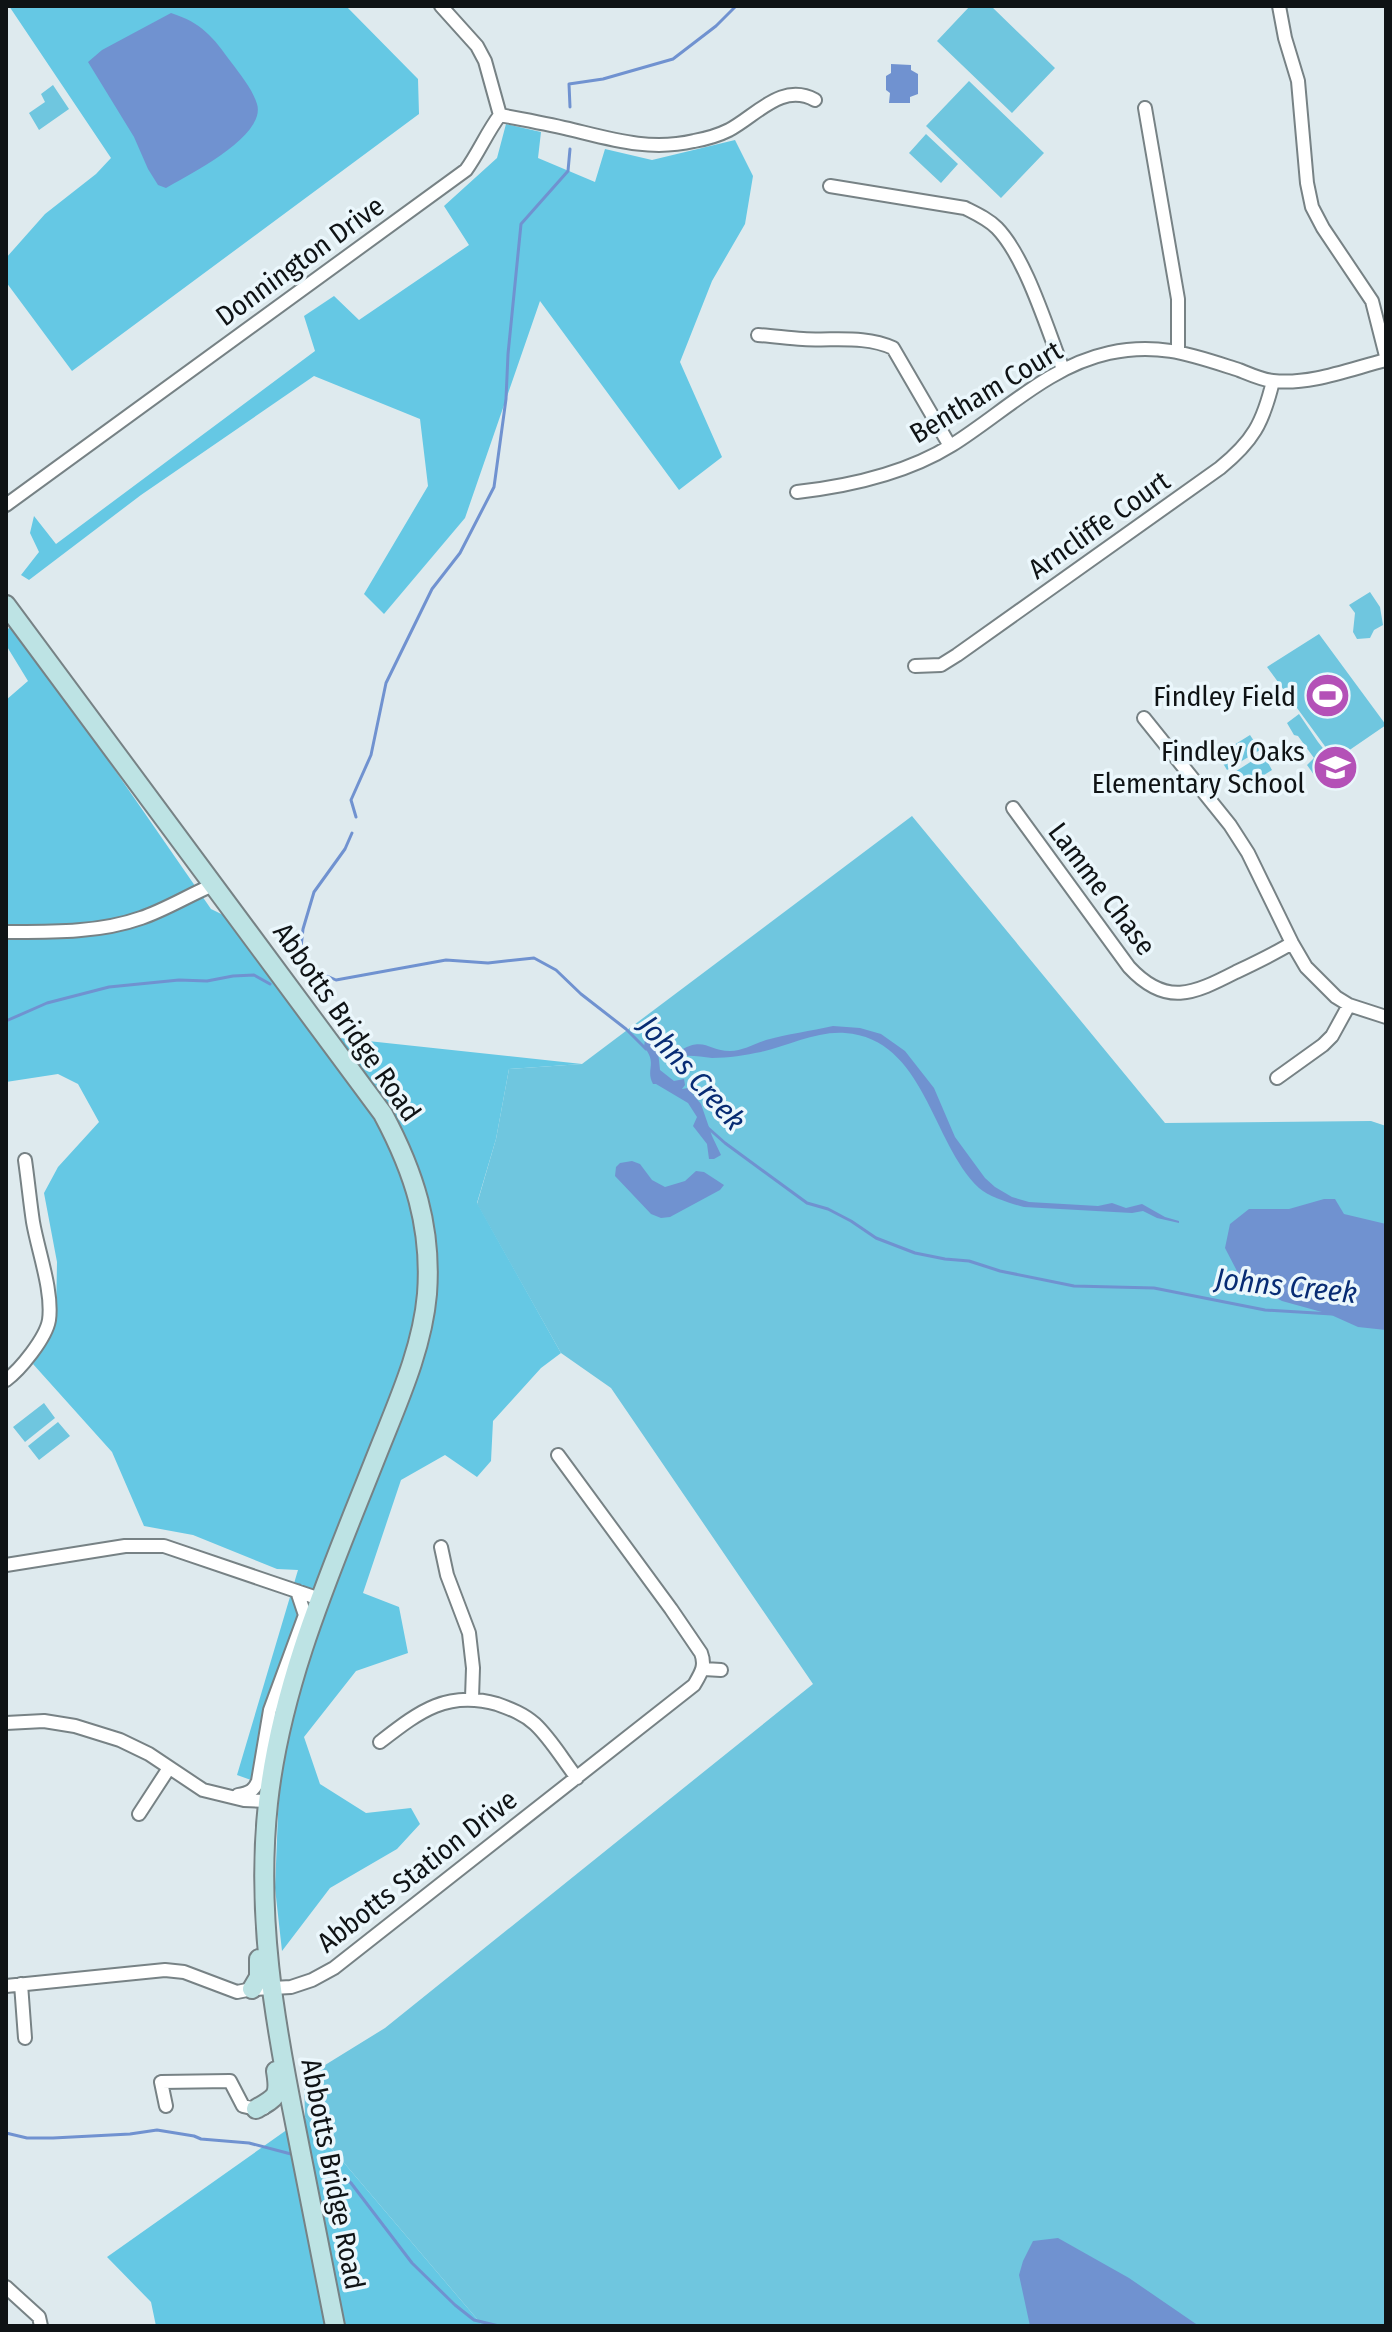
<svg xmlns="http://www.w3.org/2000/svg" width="1392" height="2332" font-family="'Fira Sans Condensed',sans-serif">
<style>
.green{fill:#6fc6df}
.forest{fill:#65c8e4}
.water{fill:#7092d0}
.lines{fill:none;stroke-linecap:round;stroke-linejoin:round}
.stream{stroke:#7092d0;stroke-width:3}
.street-casing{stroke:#778285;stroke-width:16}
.secondary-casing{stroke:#778285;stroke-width:22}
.street{stroke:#fff;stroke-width:12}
.secondary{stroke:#bde3e4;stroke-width:18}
.labels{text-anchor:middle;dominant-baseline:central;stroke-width:7;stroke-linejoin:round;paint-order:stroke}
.street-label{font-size:28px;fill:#0f1315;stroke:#ebf7fc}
.poi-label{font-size:28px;fill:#0f1315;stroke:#ebf7fc;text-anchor:end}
.water-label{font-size:30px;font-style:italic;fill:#082c74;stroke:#ebf7fc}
</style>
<rect width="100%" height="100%" fill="#deeaee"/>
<path class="green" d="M970,6H991L1055,68L1012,113L937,41Z
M969,81L1044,153L1001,198L926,126Z
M53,85L69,109L39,130L29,113L45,102L41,94Z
M926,134L958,164L941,183L909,153Z
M1370,592L1380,607L1383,625L1374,630L1370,638L1357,639L1353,632L1355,613L1349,605Z
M1319,634L1386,725L1335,760L1267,667Z
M1299,714L1318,742L1338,767L1327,785L1317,779L1307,765L1314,758L1298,736L1294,735L1287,723Z
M1250,735L1260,750L1227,770L1218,755Z
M1263,754L1272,770L1240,790L1230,775Z
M912,816L1165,1123L1371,1121L1386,1126V2326H483L305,2117L304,2078L385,2028L813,1684L611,1388L561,1353L477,1204L496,1139L509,1069L582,1064Z
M44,1403L55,1418L25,1442L13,1427Z
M58,1422L70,1436L39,1460L28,1446Z"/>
<path class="forest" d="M9,6H346L418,79L419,114L72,371L6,282V258L45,214L96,174L111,158Z
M506,124L541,132L538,158L595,182L605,149L652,160L735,140L753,176L745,224L712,281L680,362L722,457L679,490L540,301L465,518L384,614L364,594L428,486L420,419L314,376L141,495L29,580L21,575L39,552L30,533L34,516L56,544L315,351L304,316L334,296L359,320L469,245L444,206L497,158Z
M11,627L45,669L211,909L260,933L340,1038L582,1064L509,1069L496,1139L477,1203L561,1353L541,1368L493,1421L491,1461L477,1477L445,1455L401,1480L363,1593L399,1607L408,1653L356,1671L304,1737L320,1784L366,1813L411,1808L420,1824L397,1849L330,1888L282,1951L275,1888L279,1790L237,1775L298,1570L277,1569L193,1535L144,1526L112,1452L33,1364L56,1318L57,1262L44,1193L58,1167L99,1122L78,1084L58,1074L6,1082V700L28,681L6,645V630Z
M305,2117L483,2326H156L151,2302L107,2257Z"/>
<path class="water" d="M171,13C202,23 213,37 231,62C240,74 253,90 257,104C267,136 188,175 166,188L158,185L148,169L134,137L88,62L102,50Z
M891,64L911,65V70L918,74V94L910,97V103H889L890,93L886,90V76L891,73Z
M833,1026L860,1028L881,1034L905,1051L934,1088L955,1137L985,1178L995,1187L1012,1197L1029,1202L1098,1206L1112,1203L1126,1208L1142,1204L1165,1217L1179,1221V1223L1157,1218L1143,1211L1132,1213L1024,1207C1012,1204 989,1197 979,1188C931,1142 925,1039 845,1033C816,1031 788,1046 761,1052C746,1055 728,1058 712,1058C702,1057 693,1055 682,1056L683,1049C704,1037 710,1051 730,1051C742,1051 754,1044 766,1040C787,1034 811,1031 833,1026Z
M645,1040H648L658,1051L660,1070L674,1081L684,1079L685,1085L682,1089L688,1088L701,1104L712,1136L721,1155L714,1159H709L707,1144L693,1126L697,1117L688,1103L656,1084H653C645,1069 658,1064 644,1047Z
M632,1161L640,1164L652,1180L665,1187L685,1181L696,1171L704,1172L724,1185L720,1190L670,1217L661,1218L651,1214L615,1176L616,1167L620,1163Z
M1324,1199H1335L1344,1214L1386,1224V1330L1358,1327L1329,1314L1282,1301L1267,1293L1238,1273L1225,1248L1230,1224L1249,1209H1289Z
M1058,2238L1129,2278L1199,2326H1030L1019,2275L1023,2261L1033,2241Z"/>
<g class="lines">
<path class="stream" d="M570,107L569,84L603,79L673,59L716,26L736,6
M356,817L351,800L371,755L386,683L432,589L460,553L494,487L506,399L508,354L521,224L568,171L570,149
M304,966L336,980L446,960L488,963L534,958L556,970L581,994L626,1029L646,1049
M304,966L301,947L303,929L314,892L345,849L352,833
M6,1021L47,1003L109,987L179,980L207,981L233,976L254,975L270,984
M707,1127L725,1143L807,1203L828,1209L851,1221L876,1238L915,1253L945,1259L969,1261L1000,1271L1074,1286L1154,1288L1265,1310L1332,1314
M6,2133L27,2138H53L130,2134L157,2130L194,2136L201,2139L249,2143L291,2154
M328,2165L351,2183L412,2263L455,2305L474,2320L499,2326"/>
<defs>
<path id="street" d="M1279,6L1285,38L1298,81L1307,183L1312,207L1323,228L1372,301L1386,356
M1145,108L1178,299V351
M500,115C525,120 549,124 573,130C614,140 651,151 694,141C705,139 719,135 729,130C757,115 782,82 815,100
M830,186L965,208C977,214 988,219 997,228C1026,258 1047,329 1063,369
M758,335C773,336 788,338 803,339C833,341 865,335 893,348L950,446
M797,492C850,486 907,473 952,445C1003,413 1049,366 1109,353C1159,342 1192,355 1239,370C1249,374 1262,380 1273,381C1311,385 1350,369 1386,360
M6,505L466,170C479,152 487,132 500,115L485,61L477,46L441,6
M915,666L941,665L957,655L1220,468C1253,441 1263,423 1273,381
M1144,718L1230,825L1248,853L1292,943L1306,967L1336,997L1349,1005L1386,1017
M1013,808L1129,967C1166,1007 1193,994 1236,972C1255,963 1274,954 1292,943
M6,932C50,932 99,933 141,918C165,910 189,895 213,885
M1277,1078L1323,1045L1332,1036L1349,1005
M6,1380C20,1370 46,1338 49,1320C53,1291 38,1251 33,1222C30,1202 28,1181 25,1160
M441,1547L447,1575L469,1633L473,1668L472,1698
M6,1565L125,1546H164L320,1599
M704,1669L721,1670
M6,1723L44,1721L75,1726L120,1740L149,1754L203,1790L244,1800L268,1801
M380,1742C419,1712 446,1690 497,1704C511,1709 524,1714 535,1724C551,1739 563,1760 577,1778
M238,1795C249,1793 254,1791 258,1781L270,1710L305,1615L297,1591
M139,1814L169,1768
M21,1984L25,2038
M6,1986L165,1970L184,1972L237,1992L252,1989L291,1987L312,1980L334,1968L694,1685C701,1673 706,1666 701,1653L671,1609L558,1455
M166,2106L161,2082L230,2081L243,2106L256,2109L264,2108
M6,2287L39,2317L41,2326"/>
<path id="secondary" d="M6,605L383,1114C414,1172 432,1227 427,1294C422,1352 395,1408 374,1462C330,1573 281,1684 268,1803C256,1915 274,2019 296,2128C309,2194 322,2260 335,2326
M252,1989L259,1977V1959
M256,2109C277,2097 280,2096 276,2071"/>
</defs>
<use href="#street" class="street-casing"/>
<use href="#secondary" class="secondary-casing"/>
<use href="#street" class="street"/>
<use href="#secondary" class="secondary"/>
</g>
<defs>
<symbol id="stadium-disc" viewBox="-11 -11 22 22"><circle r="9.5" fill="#b451b7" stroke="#ebf7fc"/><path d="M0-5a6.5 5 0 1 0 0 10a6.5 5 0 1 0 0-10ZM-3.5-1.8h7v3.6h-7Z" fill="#fff"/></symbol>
<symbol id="school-disc" viewBox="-11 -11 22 22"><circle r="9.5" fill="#b451b7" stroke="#ebf7fc"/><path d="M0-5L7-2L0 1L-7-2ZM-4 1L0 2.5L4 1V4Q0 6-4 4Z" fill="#fff"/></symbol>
</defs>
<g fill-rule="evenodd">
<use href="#stadium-disc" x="1302" y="670" width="51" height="51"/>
<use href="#school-disc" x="1310" y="742" width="51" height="51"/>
</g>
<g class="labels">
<g class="street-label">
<text transform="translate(300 261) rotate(-36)">Donnington Drive</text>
<text transform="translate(986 392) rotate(-31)">Bentham Court</text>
<text transform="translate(1099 525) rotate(-35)">Arncliffe Court</text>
<text transform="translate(1102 889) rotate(53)">Lamme Chase</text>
<text transform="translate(347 1022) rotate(55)">Abbotts Bridge Road</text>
<text transform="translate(417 1871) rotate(-38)">Abbotts Station Drive</text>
<text transform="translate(333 2174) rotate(79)">Abbotts Bridge Road</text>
</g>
<g class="poi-label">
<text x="1296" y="696">Findley Field</text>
<text x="1305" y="751">Findley Oaks<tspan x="1305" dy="32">Elementary School</tspan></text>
</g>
<g class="water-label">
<text transform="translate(692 1073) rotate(48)">Johns Creek</text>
<text transform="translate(1286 1286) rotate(6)">Johns Creek</text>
</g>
</g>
<rect width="1392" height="2332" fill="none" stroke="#0f1315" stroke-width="16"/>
</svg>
